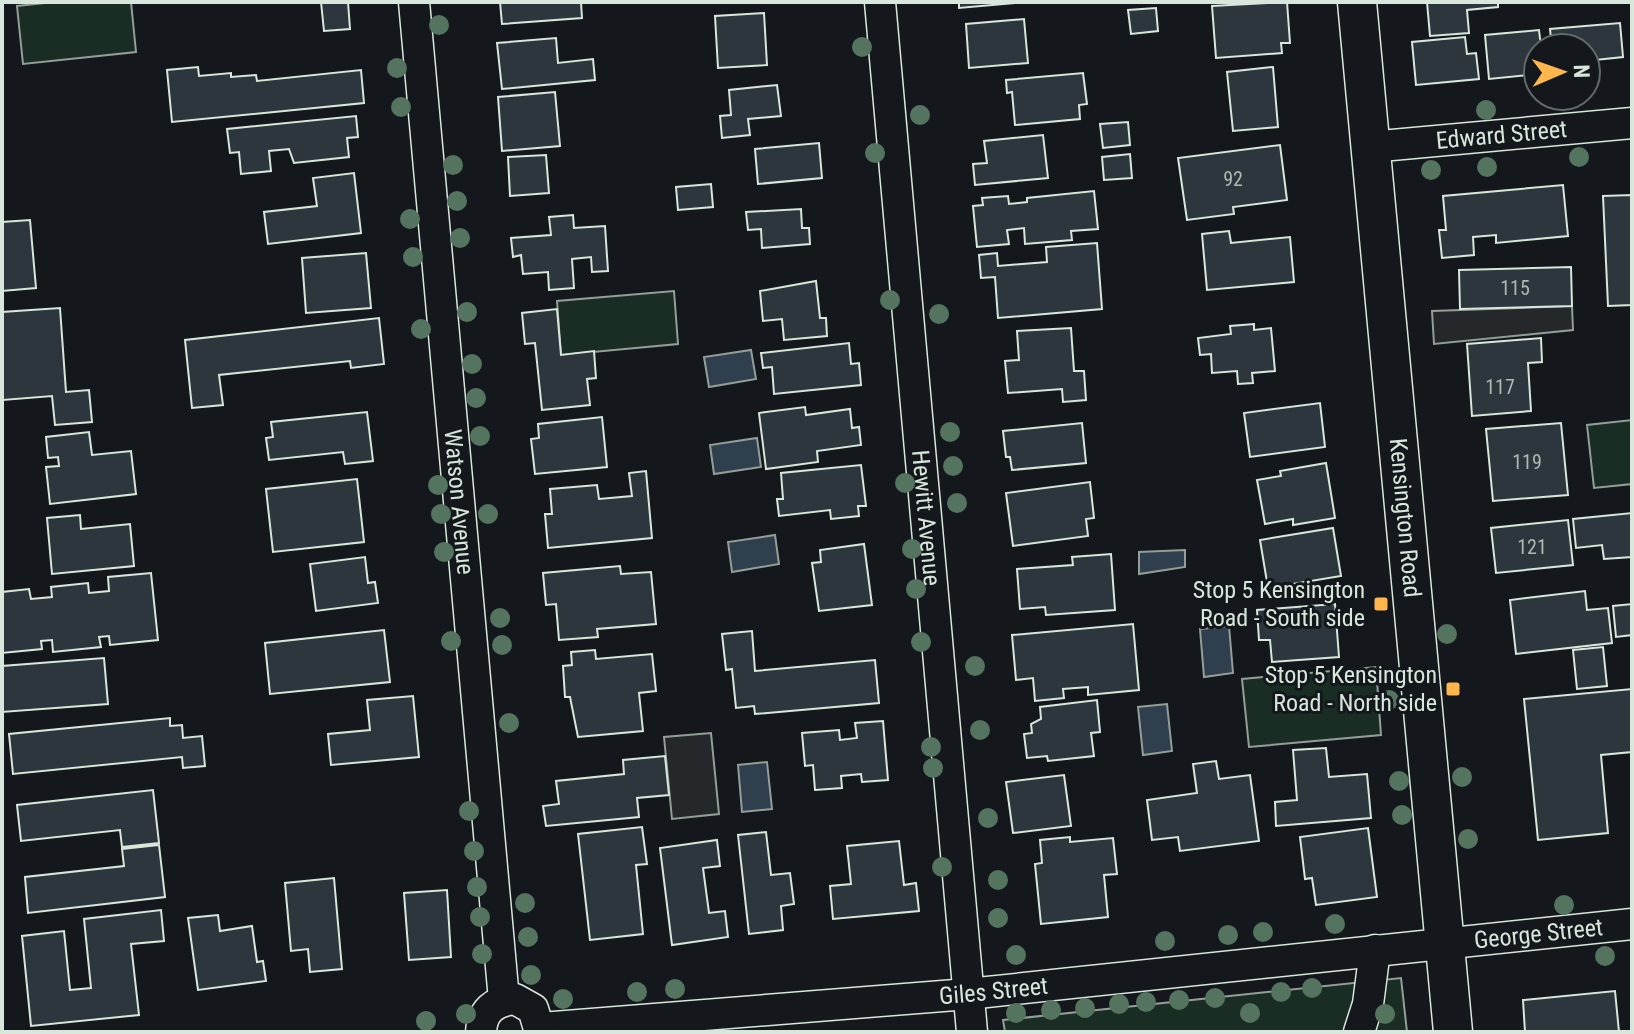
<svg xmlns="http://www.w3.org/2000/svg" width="1634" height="1034" font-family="'Roboto Condensed',sans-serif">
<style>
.green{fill:#1a2d24;stroke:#939e99;stroke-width:2}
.parking{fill:#24282b;stroke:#939e99;stroke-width:2}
.water{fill:#2f3f4d;stroke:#939e99;stroke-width:2}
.building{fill:#2c363c;stroke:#d8e6dc;stroke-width:2}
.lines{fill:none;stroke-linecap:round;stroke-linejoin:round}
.minor-casing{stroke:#d8e6dc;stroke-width:33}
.major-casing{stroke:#d8e6dc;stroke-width:41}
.minor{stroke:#14181c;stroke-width:30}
.major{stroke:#14181c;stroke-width:38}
.tree{fill:#55745f}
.poi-dot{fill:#ffb74d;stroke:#14181c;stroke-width:3}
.labels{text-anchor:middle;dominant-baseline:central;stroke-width:6;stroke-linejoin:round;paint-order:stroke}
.number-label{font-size:20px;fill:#adbab4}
.street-label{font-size:24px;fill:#d8e6dc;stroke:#14181c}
.poi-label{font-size:24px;fill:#d8e6dc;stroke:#14181c;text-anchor:end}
</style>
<rect width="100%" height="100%" fill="#14181c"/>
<path class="green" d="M54,2H131L136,52L23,64L17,6Z
M674,291L678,344L561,355L557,301Z
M1632,420V484L1594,488L1587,425Z
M1376,667L1381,735L1249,747L1242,679Z
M1401,978L1407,1032H1005L1003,1020Z"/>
<path class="parking" d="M1572,306L1573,330L1434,344L1432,311Z
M711,733L719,814L672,819L664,737Z"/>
<path class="water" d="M751,350L756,379L709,387L704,357Z
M757,438L761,467L714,474L710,445Z
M775,535L779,564L732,572L728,542Z
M1185,550V567L1139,574V552Z
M1229,626L1233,673L1204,677L1200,629Z
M1167,704L1172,751L1143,755L1138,707Z
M767,762L772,809L742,812L738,765Z"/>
<path class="building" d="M321,2H348L350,29L324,31Z
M500,2H581L582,18L502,24Z
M959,2H1027L959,8Z
M1287,2L1290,43H1281L1282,53L1216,58L1212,6Z
M1427,2H1498V7L1467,10L1469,33L1430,36Z
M1156,8L1158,31L1131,34L1128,10Z
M764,13L767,65L718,68L715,16Z
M1024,19L1028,63L969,68L966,24Z
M1620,23L1623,57L1586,61V48H1552L1550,29Z
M1539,30L1541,47L1550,48H1538V74L1489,79L1485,35Z
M1465,37L1467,54L1476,53L1479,79L1416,85L1412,42Z
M556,38L558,63L593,59L595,80L502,89L497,43Z
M198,67L199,76L231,73V77L256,75L257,81L361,70L364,103L172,122L167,70Z
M1273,67L1278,127L1233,131L1227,72Z
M1083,73L1087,104L1079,105L1080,119L1015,125L1012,92L1007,93L1006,80Z
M777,85L781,116L748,119L750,135L722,138L720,116L731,115L729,90Z
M555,92L560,146L502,151L498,97Z
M356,116L358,137L347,138L349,157L294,163L289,149L269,151L271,171L241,174L239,152L230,153L227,129Z
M1128,122L1130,145L1103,148L1100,124Z
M1043,135L1048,178L975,185L973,164L987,163L984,141Z
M819,143L822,178L758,184L755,149Z
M1280,145L1287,200L1233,207L1234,214L1187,220L1178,158Z
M1130,154L1132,178L1104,180L1102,157Z
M546,155L549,193L510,196L508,157Z
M354,173L361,233L268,244L264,212L317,206L313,178Z
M711,184L713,207L678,210L676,187Z
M1563,185L1568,236L1496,243V235L1473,237L1474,255L1442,258L1439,230H1446L1443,196Z
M1094,191L1098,229L1071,231L1072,240L1025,244L1024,228L1007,230L1009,244L977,247L973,206L983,205L982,198L1008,196L1009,204L1027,202V198Z
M1632,195V305L1608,306L1603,196Z
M801,209L802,228H809L810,244L762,248L761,229L748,230L746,212Z
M573,215L574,228L605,226L608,271L592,272L591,257L572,259L574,288L549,290L548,272L523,274L521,255L513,257L511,238L551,235L549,217Z
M30,220L36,288L2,291V222Z
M1229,231L1231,243L1290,237L1294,282L1207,290L1202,234Z
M1097,243L1102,309L998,318L995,277L981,278L979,255L997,253L998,266L1047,262L1046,247Z
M366,253L371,308L306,313L302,258Z
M1571,267L1572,306L1460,309L1459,270Z
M816,281L820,318H826L827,336L784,340L782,319L763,321L760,291Z
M60,308L66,392L89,390L92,422L55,425L52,396L3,400L2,312Z
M557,309L561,355L594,351L596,378L587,379L590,405L542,410L535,343L525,344L522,313Z
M379,318L384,364L351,368L350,361L219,375L223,405L192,408L185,340Z
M1254,324V330L1271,328L1275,371L1252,373L1253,383L1238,384L1237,371L1212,373L1211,354L1200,355L1198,338L1231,334L1230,326Z
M1071,328L1074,371H1084L1086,400L1063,402L1062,389L1008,393L1005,361L1019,360L1017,331Z
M1541,338L1542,362L1528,363L1531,411L1472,416L1467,344Z
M849,343L851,364L859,363L861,385L774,394L772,367L763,368L761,353Z
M1320,403L1325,447L1250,457L1244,413Z
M805,407L806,415L850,409L852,428L859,427L861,445L817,451L818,462L766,469L759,413Z
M367,412L373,461L345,464L343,452L269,460L266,438L273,437L271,422Z
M602,417L607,467L535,474L531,439L539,438L538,424Z
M1082,423L1086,463L1012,470L1010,457H1006L1003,431Z
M1561,423L1568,495L1493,501L1486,429Z
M89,432L92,455L131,451L136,494L50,504L46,467L59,466L58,457L48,458L46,437Z
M1326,463L1335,518L1293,525V519L1265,524L1257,480L1281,476L1280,471Z
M861,465L866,506H858L859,516L831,519L830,510L779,516L777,499H783L781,473Z
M646,471L652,538L548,548L545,514H552L550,489L597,485L599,499L632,496L629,473Z
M357,479L364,542L273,552L266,489Z
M1090,482L1094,518L1086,519L1088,536L1013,546L1006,493Z
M1632,513V557L1604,559L1602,545L1576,548L1573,519Z
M80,515L81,529L130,524L134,566L52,574L47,518Z
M1568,520L1573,565L1496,573L1491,528Z
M1333,528L1341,576L1268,588L1260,540Z
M864,544L872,605L819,611L812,563L821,562L820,550Z
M1111,554L1115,610L1046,615L1045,607L1020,609L1017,569L1073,565L1072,557Z
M365,557L368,583L375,582L378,603L316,611L310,564Z
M620,566L621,574L651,572L656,624L597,629L598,637L559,640L556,604L546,605L543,573Z
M151,573L158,640L110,645L109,636L99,637L101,647L53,652L52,640L41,641L42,649L2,653V592L29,589L31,599L52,597L51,587L88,583L89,593L109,591L108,577Z
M1585,591L1587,610L1608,608L1612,643L1516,654L1510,600Z
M1335,604L1339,657L1272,662L1270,640H1259L1257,610Z
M1632,604V635L1616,637L1613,606Z
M1133,624L1139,690L1088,695V687L1063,689L1064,698L1035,701L1033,678L1016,680L1012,635Z
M384,630L390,682L270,694L265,643Z
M752,631L755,671L875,660L879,703L755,714L754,706L736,708L732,669L726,670L722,634Z
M1603,647L1607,686L1577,689L1573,650Z
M595,650L596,659L652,654L656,691L639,693L643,731L578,737L570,697H565L563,666L572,665L571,652Z
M104,658L108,704L2,712V666Z
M1632,689V752L1601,755L1608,833L1538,840L1524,699Z
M413,696L419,757L331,765L328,734L370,730L367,700Z
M1097,700L1100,732L1091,733L1094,756L1048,761L1047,756L1027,758L1024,734L1032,733L1031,724L1041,719L1040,707Z
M170,718V726L182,725L183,738L202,736L205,766L183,768L182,757L13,774L9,734Z
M883,721L888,780L862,782L861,774L841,776L842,788L815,790L813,765L805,766L802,733L839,730L840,740L857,738L855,723Z
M1326,748L1329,777L1367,774L1371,818L1276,826L1275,802L1297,800L1293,750Z
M665,756L669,795L637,798L639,817L546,826L543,806L559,804L556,781L624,774L623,760Z
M1216,761L1219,779L1250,775L1259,841L1180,851L1178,837L1152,840L1147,800L1197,793L1193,764Z
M1064,775L1071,826L1013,833L1006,782Z
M153,790L159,843L122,847L120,830L21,841L17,805Z
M642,827L647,864L636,865L643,934L590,940L578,834Z
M1368,828L1377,897L1316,905L1312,878L1305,879L1300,837Z
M766,832L771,875L790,873L794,904L781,906L783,930L749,934L738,835Z
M1070,837V842L1113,838L1117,874L1104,875L1108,917L1041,924L1035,864L1042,863L1040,840Z
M717,840L720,866L703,868L709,913L725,911L728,937L672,945L660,848Z
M899,841L904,885L916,883L919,911L833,919L830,886L851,884L847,846Z
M159,845L165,897L28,913L25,877L124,866L122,849Z
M334,878L342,969L310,972L308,949L291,951L285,883Z
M447,890L451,957L409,960L404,893Z
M161,910L164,941L131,944L139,1015L31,1026L22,936L64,931L70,990L91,988L84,919Z
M218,915L220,931L252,926L257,962L263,961L266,981L198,990L188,918Z
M1615,991L1619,1032H1525L1523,1000Z"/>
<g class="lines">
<defs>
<g id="minor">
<path id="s1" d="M414,2L504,1000"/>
<path id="s2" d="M880,2L972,1032"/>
<path id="s3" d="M1370,147L1632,123"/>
<path id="s4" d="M541,1028L968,994L1632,924"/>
<path d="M481,1032C482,1011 494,1001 515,999L533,1009L540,1032"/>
<path d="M1359,1032L1368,1004L1375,950"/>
</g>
<g id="major">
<path id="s5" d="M1357,2L1453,1032"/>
</g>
</defs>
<use href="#minor" class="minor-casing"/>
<use href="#major" class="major-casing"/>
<use href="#minor" class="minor"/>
<use href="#major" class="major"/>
</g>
<g class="tree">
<circle cx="439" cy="25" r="10"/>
<circle cx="862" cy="47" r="10"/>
<circle cx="397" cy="68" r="10"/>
<circle cx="401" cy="107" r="10"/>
<circle cx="1486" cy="110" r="10"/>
<circle cx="920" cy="115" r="10"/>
<circle cx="875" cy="153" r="10"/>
<circle cx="1579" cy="157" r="10"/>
<circle cx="453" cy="165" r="10"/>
<circle cx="1487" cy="167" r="10"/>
<circle cx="1431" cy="170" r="10"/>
<circle cx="457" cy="201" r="10"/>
<circle cx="410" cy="219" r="10"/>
<circle cx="460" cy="238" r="10"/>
<circle cx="413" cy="257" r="10"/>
<circle cx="890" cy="300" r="10"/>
<circle cx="467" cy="312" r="10"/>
<circle cx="939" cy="314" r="10"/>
<circle cx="421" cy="329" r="10"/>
<circle cx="472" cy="364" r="10"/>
<circle cx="476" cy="398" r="10"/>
<circle cx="950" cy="432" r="10"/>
<circle cx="480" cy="436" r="10"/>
<circle cx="953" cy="466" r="10"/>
<circle cx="905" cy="483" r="10"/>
<circle cx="438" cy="485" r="10"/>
<circle cx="957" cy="503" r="10"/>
<circle cx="441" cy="514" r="10"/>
<circle cx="488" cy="514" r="10"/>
<circle cx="912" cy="549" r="10"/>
<circle cx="444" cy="552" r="10"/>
<circle cx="916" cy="589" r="10"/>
<circle cx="500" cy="618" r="10"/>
<circle cx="1447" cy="634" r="10"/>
<circle cx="451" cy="641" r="10"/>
<circle cx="921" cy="642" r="10"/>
<circle cx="502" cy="645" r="10"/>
<circle cx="975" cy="666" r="10"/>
<circle cx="1389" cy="700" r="10"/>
<circle cx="509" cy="723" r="10"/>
<circle cx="980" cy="730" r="10"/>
<circle cx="931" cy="747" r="10"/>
<circle cx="933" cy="768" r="10"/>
<circle cx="1462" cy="777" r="10"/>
<circle cx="1399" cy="781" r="10"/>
<circle cx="469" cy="811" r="10"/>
<circle cx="1402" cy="815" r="10"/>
<circle cx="988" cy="818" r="10"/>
<circle cx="1468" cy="839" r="10"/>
<circle cx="474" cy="851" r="10"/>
<circle cx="942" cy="867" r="10"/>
<circle cx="998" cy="880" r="10"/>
<circle cx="477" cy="887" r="10"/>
<circle cx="525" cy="903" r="10"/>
<circle cx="1564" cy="905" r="10"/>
<circle cx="480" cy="917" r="10"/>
<circle cx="998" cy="918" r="10"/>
<circle cx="1335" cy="924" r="10"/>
<circle cx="1263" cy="932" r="10"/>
<circle cx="1228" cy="935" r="10"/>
<circle cx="528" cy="937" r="10"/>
<circle cx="1165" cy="941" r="10"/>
<circle cx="482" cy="954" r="10"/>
<circle cx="1016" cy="955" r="10"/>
<circle cx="1605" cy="956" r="10"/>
<circle cx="531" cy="975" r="10"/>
<circle cx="1312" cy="988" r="10"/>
<circle cx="675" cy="989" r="10"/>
<circle cx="637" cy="992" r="10"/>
<circle cx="1281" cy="992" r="10"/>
<circle cx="1215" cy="998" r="10"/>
<circle cx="563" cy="999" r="10"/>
<circle cx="1179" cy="1000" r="10"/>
<circle cx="1146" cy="1002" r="10"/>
<circle cx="1119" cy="1004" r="10"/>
<circle cx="1085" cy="1008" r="10"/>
<circle cx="1051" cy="1010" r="10"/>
<circle cx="1016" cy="1013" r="10"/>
<circle cx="1250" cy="1013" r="10"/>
<circle cx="466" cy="1014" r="10"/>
<circle cx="1385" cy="1014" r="10"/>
<circle cx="426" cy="1021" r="10"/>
</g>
<g class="poi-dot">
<rect x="1373" y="596" width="16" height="16" rx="4"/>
<rect x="1445" y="681" width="16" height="16" rx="4"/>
</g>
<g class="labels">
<g class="number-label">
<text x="1233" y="179">92</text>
<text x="1515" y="288">115</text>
<text x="1500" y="387">117</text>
<text x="1527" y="462">119</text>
<text x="1532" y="547">121</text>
</g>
<g class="street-label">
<text stroke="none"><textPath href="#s3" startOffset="132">Edward Street</textPath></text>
<text stroke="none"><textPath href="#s1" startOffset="502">Watson Avenue</textPath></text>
<text stroke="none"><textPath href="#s2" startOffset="518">Hewitt Avenue</textPath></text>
<text stroke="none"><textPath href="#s5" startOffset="518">Kensington Road</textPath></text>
<text stroke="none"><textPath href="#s4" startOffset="1002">George Street</textPath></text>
<text stroke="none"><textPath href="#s4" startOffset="454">Giles Street</textPath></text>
</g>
<g class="poi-label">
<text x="1365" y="590">Stop 5 Kensington<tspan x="1365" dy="28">Road - South side</tspan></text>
<text x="1437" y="675">Stop 5 Kensington<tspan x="1437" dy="28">Road - North side</tspan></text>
</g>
</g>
<rect width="1634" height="1034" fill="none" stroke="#d8e6dc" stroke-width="8"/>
<g transform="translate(1562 72) rotate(88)"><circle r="38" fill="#14181c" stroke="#626a69" stroke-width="2"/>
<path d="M0-6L14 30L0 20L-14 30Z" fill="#ffb74d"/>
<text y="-12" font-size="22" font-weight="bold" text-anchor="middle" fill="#d8e6dc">N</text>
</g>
</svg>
